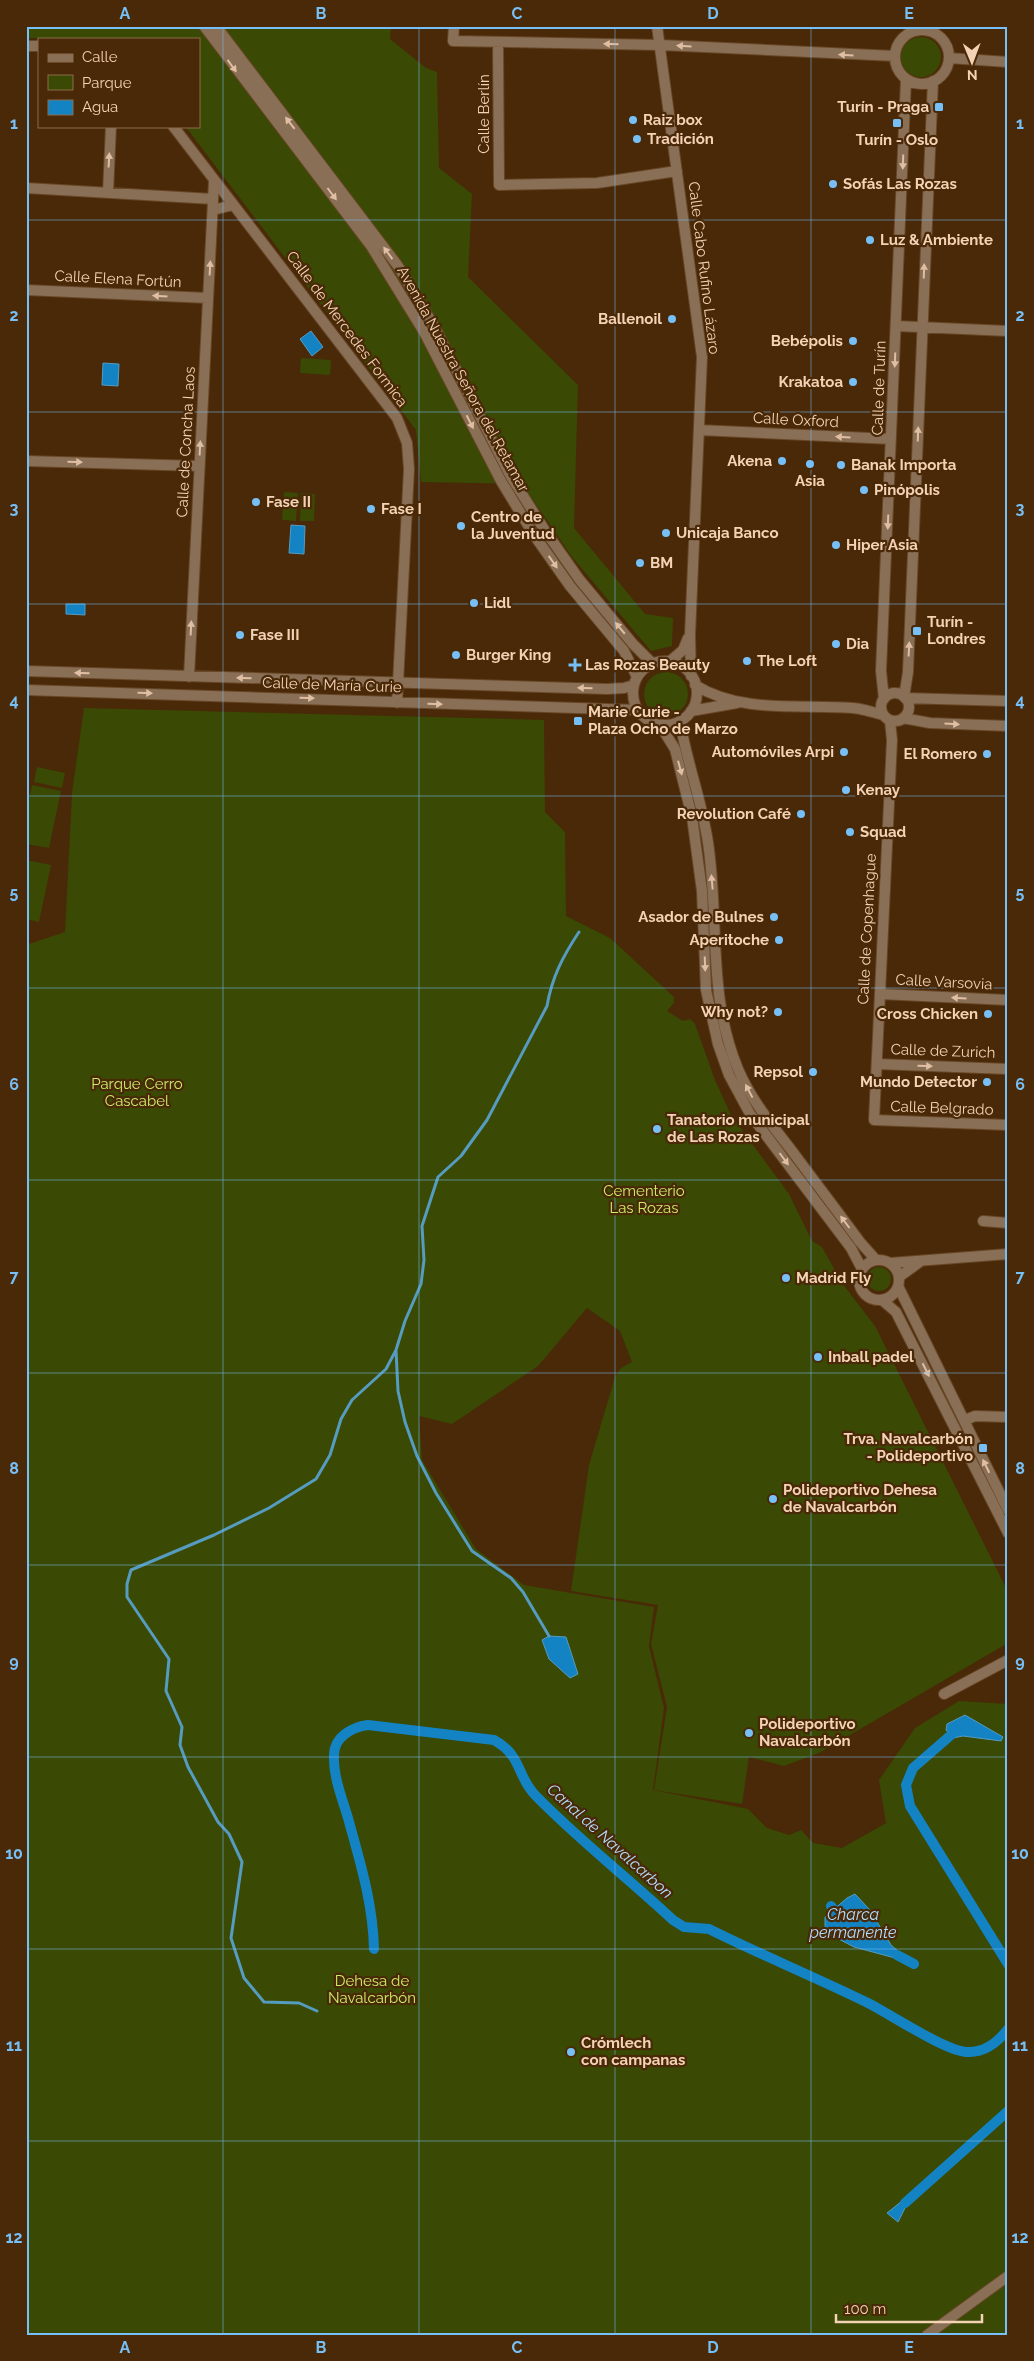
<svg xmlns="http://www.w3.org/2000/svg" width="1034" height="2361" font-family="Raleway,sans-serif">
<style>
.green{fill:#3a4903}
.water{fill:#1383c4;stroke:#569bc0}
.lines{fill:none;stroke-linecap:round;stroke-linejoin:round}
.stream{stroke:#569bc0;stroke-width:3}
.canal{stroke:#1383c4;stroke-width:10}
.minor-casing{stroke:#684726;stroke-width:12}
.tertiary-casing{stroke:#684726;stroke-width:12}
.minor{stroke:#8a6f57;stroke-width:10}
.tertiary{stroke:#8a6f57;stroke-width:10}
.oneway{fill:#dfbea2}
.grid{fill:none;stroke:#76c0f7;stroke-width:1;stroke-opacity:0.55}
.poi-dot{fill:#76c0f7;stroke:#492907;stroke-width:2}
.labels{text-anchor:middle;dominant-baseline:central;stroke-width:4.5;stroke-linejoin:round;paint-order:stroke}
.poi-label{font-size:15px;font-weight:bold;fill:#f4d2b5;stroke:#492907;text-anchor:start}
.street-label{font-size:15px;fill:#f4d2b5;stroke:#492907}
.park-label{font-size:15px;fill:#cbee69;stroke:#492907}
.water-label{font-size:16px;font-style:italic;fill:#b1ddff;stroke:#492907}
.neatline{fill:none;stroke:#76c0f7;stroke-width:2}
.grid-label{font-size:16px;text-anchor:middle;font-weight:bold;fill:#76c0f7}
</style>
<rect width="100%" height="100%" fill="#492907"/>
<path class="green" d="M26,26H391L390,39L426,68L437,72L439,168L472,194L468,277L578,385L574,528L645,614L673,618L672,646L651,651L572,557L522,484L421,482L416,430L185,126H199V39L26,38Z
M901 57a20 20 0 1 1 40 0a20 20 0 1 1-40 0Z
M301,358L331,360L330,375L300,373Z
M284,492L298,493L296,521L282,520Z
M301,493L315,494L314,521H300Z
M644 694a22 22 0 1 1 44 0a22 22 0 1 1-44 0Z
M84,708L544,720L545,812L565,832L566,916L610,938L674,997V1003L667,1011L683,1021L690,1019L695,1024L715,1080L731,1115L789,1194L812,1241L822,1247L842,1283L875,1326L1008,1592V1643L819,1753L784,1766L749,1757L742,1804L654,1790L667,1707L651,1644L658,1605L571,1591L589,1465L615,1377L621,1368L632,1362L620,1331L587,1308L538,1366L452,1424L419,1416L422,1460L476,1549L524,1585L654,1607L649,1646L664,1708L653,1790L748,1809L767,1828L789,1835L801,1830L813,1843L842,1848L886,1823L879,1780L915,1728L959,1701L1008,1704V2335H26V945L65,932L72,793Z
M37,767L65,773L62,788L34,782Z
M32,785L61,791L49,848L26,844V812Z
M26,860L51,865L39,922L26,919Z
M867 1279a12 12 0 1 1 24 0a12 12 0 1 1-24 0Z"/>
<path class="water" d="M311,331L323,347L312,356L300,339Z
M103,363L119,364L118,386L102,385Z
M291,525L305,526L304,554L289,553Z
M66,604H85V615L66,614Z
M549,1636L566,1637L578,1674L570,1678L549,1659L542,1640Z
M965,1715L1003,1737L1001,1741L963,1736L953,1738L946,1730L947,1724Z
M855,1894L870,1910L891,1945L899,1952L895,1958L854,1947L825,1932V1917L847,1898Z
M902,2201L907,2204L898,2222L887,2213Z"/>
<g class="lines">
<path class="stream" d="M549,1636L523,1592L511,1578L472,1551L436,1493L417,1456L405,1422L398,1391L396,1350L405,1321L421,1284L424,1260L422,1226L438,1177L461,1156L487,1120L547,1006C552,977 563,956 579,932
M317,2011L299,2003L264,2002L244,1978L231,1938L242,1862L229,1834L218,1822L188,1767L180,1745L182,1727L166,1691L169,1659L127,1597V1584L131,1570L214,1535L269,1508L316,1479L330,1455L341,1419L352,1400L386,1369L396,1350"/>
<path class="canal" d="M951,1735L913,1768L906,1785L910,1806L1008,1964
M831,1906L834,1910
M374,1949C373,1903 360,1862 348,1818C342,1798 333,1776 334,1755C334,1737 352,1727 368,1725L494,1740C523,1756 516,1776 536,1796C579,1840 628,1878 673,1920L684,1927L709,1929C761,1955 815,1977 868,2003C890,2014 945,2051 967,2052C985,2053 998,2042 1008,2029
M897,1955L914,1964
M905,2203L1008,2111"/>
<defs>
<path id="minor" d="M204,26L371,246L424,332L501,481L534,535L570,586L624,651L637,677
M216,26L398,266L434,326L510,475L544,529L579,579L633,644L653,664
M454,26L453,41L660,45L895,56
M657,26L702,357L690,635L691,676
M895 57a27 27 0 1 1 54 0a27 27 0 1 1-54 0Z
M498,42L499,185L597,183L677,171
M26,46H39
M949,58L1008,62
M173,126L397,418L407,443L409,469L397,703
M26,188L213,199
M108,193L111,126
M213,210L233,205
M26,290L208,298
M896,326L1008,331
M699,430L891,439
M26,461L199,466
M633 693a32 32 0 1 1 64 0a32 32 0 1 1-64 0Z
M669,662L683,650L688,638
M26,671L607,689L624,688L634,685
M189,677L214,181
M695,685C741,714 801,704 853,708C863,709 873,712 883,715
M26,690L637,710
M881 707a14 14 0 1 1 28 0a14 14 0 1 1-28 0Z
M904,697L908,672L933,81
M905,698L1008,701
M884,699L881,671L906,79
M691,711L737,703
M903,718L930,723L1008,726
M680,721C687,765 704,806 709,850C719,925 708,997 738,1069C751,1100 772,1125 792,1151C815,1182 838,1212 860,1242L876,1260
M890,721L892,740L874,1120L1008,1125
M660,725L675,749L692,817L702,891L706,990L718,1044L729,1075L750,1114L851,1248L862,1269
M880,994L1008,1000
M877,1064L1008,1069
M983,1221L1008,1223
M890,1263L1008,1254
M899,1277L921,1261
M965,1420L975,1416L1008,1417
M944,1694L1008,1660"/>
<path id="tertiary" d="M859 1280a20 20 0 1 1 40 0a20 20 0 1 1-40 0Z
M898,1286L1008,1510
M882,1300L896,1312L901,1322L1008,1533
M927,2335L1008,2276"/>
</defs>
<use href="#minor" class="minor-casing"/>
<use href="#tertiary" class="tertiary-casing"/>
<use href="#minor" class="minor"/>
<use href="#tertiary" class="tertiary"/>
</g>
<defs><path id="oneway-solid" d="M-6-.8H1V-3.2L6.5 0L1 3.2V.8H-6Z" transform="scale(1.25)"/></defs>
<g class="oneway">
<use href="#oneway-solid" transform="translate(611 44) rotate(-179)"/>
<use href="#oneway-solid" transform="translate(684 46) rotate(-177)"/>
<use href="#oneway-solid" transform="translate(846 55) rotate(-177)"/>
<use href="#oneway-solid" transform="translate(232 66) rotate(54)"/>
<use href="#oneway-solid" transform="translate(290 123) rotate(-128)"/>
<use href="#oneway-solid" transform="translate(109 160) rotate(-87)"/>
<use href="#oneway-solid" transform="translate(903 162) rotate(92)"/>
<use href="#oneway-solid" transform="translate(332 194) rotate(53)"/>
<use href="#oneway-solid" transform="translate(388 253) rotate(-126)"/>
<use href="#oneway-solid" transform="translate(210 268) rotate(-87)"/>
<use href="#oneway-solid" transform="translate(924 271) rotate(-88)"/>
<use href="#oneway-solid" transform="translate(160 296) rotate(-177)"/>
<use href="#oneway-solid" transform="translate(895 360) rotate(92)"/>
<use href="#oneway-solid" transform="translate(470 422) rotate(63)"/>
<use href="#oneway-solid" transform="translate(918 434) rotate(-88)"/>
<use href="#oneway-solid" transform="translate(843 437) rotate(-177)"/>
<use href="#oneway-solid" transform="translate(200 448) rotate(-87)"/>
<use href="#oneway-solid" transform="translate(75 462) rotate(2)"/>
<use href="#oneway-solid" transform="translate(888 522) rotate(92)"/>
<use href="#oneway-solid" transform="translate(553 562) rotate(55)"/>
<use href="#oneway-solid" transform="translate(191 628) rotate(-87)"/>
<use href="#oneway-solid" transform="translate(620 628) rotate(-130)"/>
<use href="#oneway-solid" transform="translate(909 649) rotate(-87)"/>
<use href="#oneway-solid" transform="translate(82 673) rotate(-178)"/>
<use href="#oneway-solid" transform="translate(244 678) rotate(-178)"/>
<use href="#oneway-solid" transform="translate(585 688) rotate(-178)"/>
<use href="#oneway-solid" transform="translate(145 693) rotate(1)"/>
<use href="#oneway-solid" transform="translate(307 698) rotate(2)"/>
<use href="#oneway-solid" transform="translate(435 704) rotate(2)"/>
<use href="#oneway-solid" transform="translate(952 724) rotate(3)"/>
<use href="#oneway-solid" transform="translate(680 768) rotate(75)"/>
<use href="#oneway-solid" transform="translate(712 882) rotate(-95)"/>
<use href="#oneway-solid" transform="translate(705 964) rotate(88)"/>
<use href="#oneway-solid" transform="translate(959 998) rotate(-177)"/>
<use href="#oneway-solid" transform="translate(925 1066) rotate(2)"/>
<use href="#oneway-solid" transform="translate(749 1091) rotate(-118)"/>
<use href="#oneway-solid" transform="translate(784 1159) rotate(53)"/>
<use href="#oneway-solid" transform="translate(845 1222) rotate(-127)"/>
<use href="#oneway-solid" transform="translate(926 1370) rotate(63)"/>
<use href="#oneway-solid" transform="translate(986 1466) rotate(-116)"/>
</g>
<path class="grid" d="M223,26V2335M419,26V2335M615,26V2335M811,26V2335M26,220H1008M26,412H1008M26,604H1008M26,796H1008M26,988H1008M26,1180H1008M26,1373H1008M26,1565H1008M26,1757H1008M26,1949H1008M26,2141H1008"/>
<g class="poi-dot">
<rect x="934" y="102" width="10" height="10" rx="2.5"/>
<circle cx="633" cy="120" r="5"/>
<rect x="892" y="118" width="10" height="10" rx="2.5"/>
<circle cx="637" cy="139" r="5"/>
<circle cx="833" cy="184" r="5"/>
<circle cx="870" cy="240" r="5"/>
<circle cx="672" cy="319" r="5"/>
<circle cx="853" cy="341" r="5"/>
<circle cx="853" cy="382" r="5"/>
<circle cx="782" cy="461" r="5"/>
<circle cx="810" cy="464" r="5"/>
<circle cx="841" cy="465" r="5"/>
<circle cx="864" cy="490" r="5"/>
<circle cx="256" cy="502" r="5"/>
<circle cx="371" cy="509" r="5"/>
<circle cx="461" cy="526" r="5"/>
<circle cx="666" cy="533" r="5"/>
<circle cx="836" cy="545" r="5"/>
<circle cx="640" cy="563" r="5"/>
<circle cx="474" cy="603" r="5"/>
<rect x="912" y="626" width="10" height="10" rx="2.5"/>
<circle cx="240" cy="635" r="5"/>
<circle cx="836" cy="644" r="5"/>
<circle cx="456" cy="655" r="5"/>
<circle cx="747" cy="661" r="5"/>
<path d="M572.5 657.5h5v5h5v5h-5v5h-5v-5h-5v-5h5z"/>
<rect x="573" y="716" width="10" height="10" rx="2.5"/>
<circle cx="844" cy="752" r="5"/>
<circle cx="987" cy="754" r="5"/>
<circle cx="846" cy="790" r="5"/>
<circle cx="801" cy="814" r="5"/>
<circle cx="850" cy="832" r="5"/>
<circle cx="774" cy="917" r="5"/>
<circle cx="779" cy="940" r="5"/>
<circle cx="778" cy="1012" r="5"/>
<circle cx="988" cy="1014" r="5"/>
<circle cx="813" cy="1072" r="5"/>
<circle cx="987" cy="1082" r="5"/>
<circle cx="657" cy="1129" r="5"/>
<circle cx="786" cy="1278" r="5"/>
<circle cx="818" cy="1357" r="5"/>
<rect x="978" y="1443" width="10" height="10" rx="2.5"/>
<circle cx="773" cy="1499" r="5"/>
<circle cx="749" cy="1733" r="5"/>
<circle cx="571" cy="2052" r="5"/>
</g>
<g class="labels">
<g class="poi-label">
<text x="929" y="107" text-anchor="end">Turín - Praga</text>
<text x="643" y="120">Raiz box</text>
<text x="647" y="139">Tradición</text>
<text x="897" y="140" text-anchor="middle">Turín - Oslo</text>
<text x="843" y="184">Sofás Las Rozas</text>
<text x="880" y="240">Luz &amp; Ambiente</text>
<text x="662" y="319" text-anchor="end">Ballenoil</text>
<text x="843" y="341" text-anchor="end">Bebépolis</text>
<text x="843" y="382" text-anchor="end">Krakatoa</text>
<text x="772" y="461" text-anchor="end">Akena</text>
<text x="851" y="465">Banak Importa</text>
<text x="810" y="481" text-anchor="middle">Asia</text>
<text x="874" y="490">Pinópolis</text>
<text x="266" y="502">Fase II</text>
<text x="381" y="509">Fase I</text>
<text x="471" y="517">Centro de<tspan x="471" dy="17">la Juventud</tspan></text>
<text x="676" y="533">Unicaja Banco</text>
<text x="846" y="545">Hiper Asia</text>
<text x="650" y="563">BM</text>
<text x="484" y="603">Lidl</text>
<text x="927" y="622">Turín -<tspan x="927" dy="17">Londres</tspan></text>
<text x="250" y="635">Fase III</text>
<text x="846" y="644">Dia</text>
<text x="466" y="655">Burger King</text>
<text x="757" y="661">The Loft</text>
<text x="585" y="665">Las Rozas Beauty</text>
<text x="588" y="712">Marie Curie -<tspan x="588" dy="17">Plaza Ocho de Marzo</tspan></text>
<text x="834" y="752" text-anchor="end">Automóviles Arpi</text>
<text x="977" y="754" text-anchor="end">El Romero</text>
<text x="856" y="790">Kenay</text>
<text x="791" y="814" text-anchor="end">Revolution Café</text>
<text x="860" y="832">Squad</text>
<text x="764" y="917" text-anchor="end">Asador de Bulnes</text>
<text x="769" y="940" text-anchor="end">Aperitoche</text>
<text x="768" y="1012" text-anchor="end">Why not?</text>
<text x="978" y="1014" text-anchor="end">Cross Chicken</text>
<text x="803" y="1072" text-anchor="end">Repsol</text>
<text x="977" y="1082" text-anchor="end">Mundo Detector</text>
<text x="667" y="1120">Tanatorio municipal<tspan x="667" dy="17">de Las Rozas</tspan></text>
<text x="796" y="1278">Madrid Fly</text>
<text x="828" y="1357">Inball padel</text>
<text x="973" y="1439" text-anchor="end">Trva. Navalcarbón<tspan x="973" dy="17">- Polideportivo</tspan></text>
<text x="783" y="1490">Polideportivo Dehesa<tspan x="783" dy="17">de Navalcarbón</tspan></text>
<text x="759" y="1724">Polideportivo<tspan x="759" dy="17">Navalcarbón</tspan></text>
<text x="581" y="2043">Crómlech<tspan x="581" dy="17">con campanas</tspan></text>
</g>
<g class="street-label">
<text transform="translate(484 114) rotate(-90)">Calle Berlín</text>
<text transform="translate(704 268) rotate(83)">Calle Cabo Rufino Lázaro</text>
<text transform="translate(118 279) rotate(3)">Calle Elena Fortún</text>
<text transform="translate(347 329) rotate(53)">Calle de Mercedes Formica</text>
<text transform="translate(463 379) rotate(61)">Avenida Nuestra Señora del Retamar</text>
<text transform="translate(879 388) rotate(-88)">Calle de Turín</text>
<text transform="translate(796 420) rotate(3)">Calle Oxford</text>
<text transform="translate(186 442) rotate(-87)">Calle de Concha Laos</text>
<text transform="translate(332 685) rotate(2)">Calle de María Curie</text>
<text transform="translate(867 929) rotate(-87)">Calle de Copenhague</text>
<text transform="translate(944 982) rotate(3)">Calle Varsovia</text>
<text transform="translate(943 1051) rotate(2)">Calle de Zurich</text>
<text transform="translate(942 1108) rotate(2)">Calle Belgrado</text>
</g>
<g class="park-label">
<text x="137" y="1084">Parque Cerro<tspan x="137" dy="17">Cascabel</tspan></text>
<text x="644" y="1191">Cementerio<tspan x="644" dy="17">Las Rozas</tspan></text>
<text x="372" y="1981">Dehesa de<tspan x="372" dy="17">Navalcarbón</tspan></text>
</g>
<g class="water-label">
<text transform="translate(610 1841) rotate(42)">Canal de Navalcarbon</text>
<text x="853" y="1914">Charca<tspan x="853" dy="18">permanente</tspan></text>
</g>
</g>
<rect width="1034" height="2361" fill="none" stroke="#492907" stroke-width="55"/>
<rect x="38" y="38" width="162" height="90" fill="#492907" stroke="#8d6d4d"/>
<rect x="48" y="54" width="25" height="8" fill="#8a6f57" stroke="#8d6d4d"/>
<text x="82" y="62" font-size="15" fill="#f4d2b5">Calle</text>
<rect x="48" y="75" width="25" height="15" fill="#3a4903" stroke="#8d6d4d"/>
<text x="82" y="88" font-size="15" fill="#f4d2b5">Parque</text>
<rect x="48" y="100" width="25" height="15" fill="#1383c4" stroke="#8d6d4d"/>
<text x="82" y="112" font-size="15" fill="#f4d2b5">Agua</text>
<g transform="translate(972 62) rotate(179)" stroke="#492907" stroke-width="4" paint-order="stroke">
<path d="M0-4L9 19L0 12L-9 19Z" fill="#f4d2b5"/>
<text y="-8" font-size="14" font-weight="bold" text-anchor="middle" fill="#f4d2b5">N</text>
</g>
<path d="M836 2314v8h146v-8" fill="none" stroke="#f4d2b5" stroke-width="2.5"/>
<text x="844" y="2314" font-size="15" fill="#f4d2b5" stroke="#492907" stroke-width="4" paint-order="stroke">100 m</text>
<rect x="28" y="28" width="978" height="2306" class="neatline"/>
<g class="grid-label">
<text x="125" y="19">A</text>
<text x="321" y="19">B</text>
<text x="517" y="19">C</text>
<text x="713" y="19">D</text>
<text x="909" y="19">E</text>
<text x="14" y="129">1</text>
<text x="1020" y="129">1</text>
<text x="14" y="321">2</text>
<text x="1020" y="321">2</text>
<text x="14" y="514">3</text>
<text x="1020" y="514">3</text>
<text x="14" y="706">4</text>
<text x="1020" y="706">4</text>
<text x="14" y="898">5</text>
<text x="1020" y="898">5</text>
<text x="14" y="1090">6</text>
<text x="1020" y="1090">6</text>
<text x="14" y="1282">7</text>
<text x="1020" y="1282">7</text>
<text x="14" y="1474">8</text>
<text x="1020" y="1474">8</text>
<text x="14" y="1667">9</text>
<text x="1020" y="1667">9</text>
<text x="14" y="1859">10</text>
<text x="1020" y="1859">10</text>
<text x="14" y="2051">11</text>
<text x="1020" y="2051">11</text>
<text x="14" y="2243">12</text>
<text x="1020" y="2243">12</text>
<text x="125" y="2353">A</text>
<text x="321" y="2353">B</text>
<text x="517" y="2353">C</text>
<text x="713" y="2353">D</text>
<text x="909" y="2353">E</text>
</g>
</svg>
